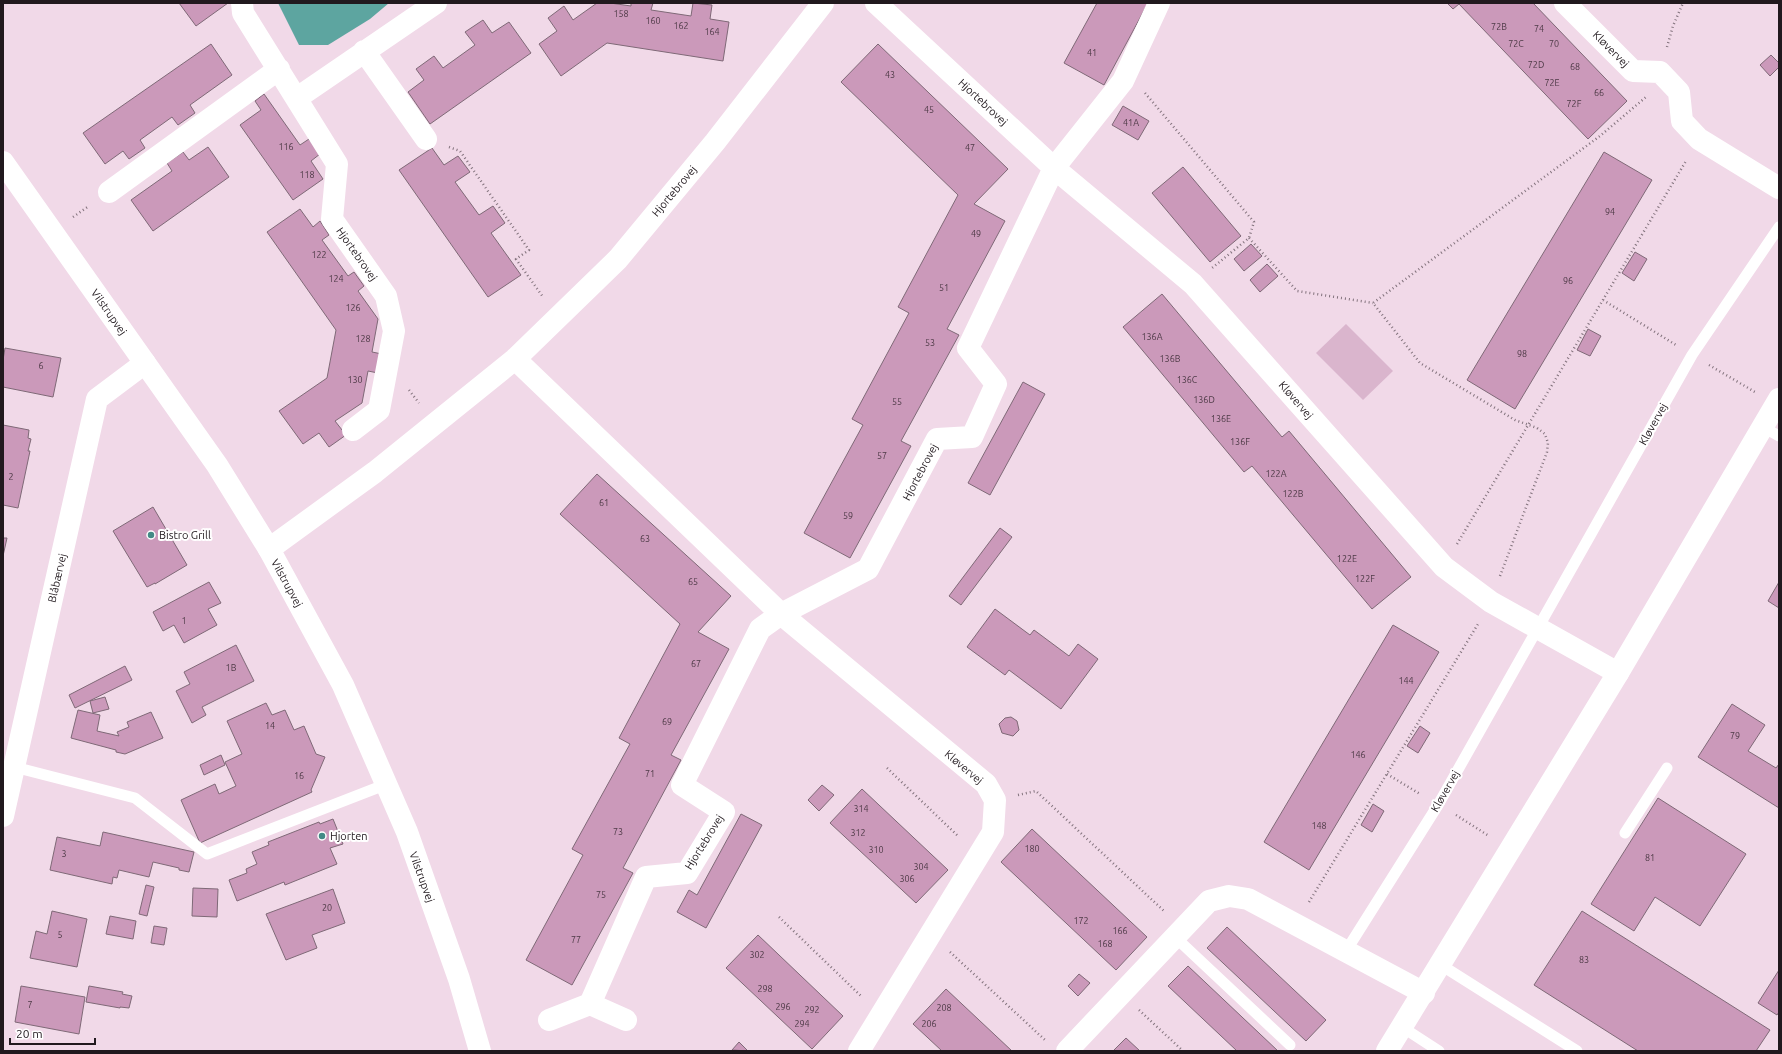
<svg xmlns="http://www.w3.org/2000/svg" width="1782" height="1054" font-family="Ubuntu,sans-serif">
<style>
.green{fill:#dab5cd}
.water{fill:#5da5a0}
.building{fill:#cb99ba;stroke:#7f6977}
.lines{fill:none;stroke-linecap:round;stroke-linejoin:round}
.path{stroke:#83737d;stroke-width:2.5;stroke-dasharray:1 3;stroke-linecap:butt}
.lane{stroke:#fff;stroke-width:11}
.street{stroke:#fff;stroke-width:22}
.secondary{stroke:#fff;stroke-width:22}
.poi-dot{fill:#438a86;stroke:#fff;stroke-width:1.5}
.labels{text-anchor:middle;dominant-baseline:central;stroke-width:4;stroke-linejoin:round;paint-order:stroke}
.number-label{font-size:9px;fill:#4c3945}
.street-label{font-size:11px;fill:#21191e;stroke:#fff}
.poi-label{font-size:11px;fill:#21191e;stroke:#fff;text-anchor:start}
</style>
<rect width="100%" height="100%" fill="#f1d9e8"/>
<path class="green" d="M1346,324L1393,371L1363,400L1316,353Z"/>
<path class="water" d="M278,3H389L370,19L328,45H299Z"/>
<path class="building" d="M179,3H228L196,26Z
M597,3H610L631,6V3H653L651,10L691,16L693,3L712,5L710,19L729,22L723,61L607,43L561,76L539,44L557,31L548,18L564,6L573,20Z
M1097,3H1148L1104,85L1064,63Z
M1447,3H1533L1627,101L1588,139L1459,4L1453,9Z
M483,20L492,33L509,22L531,53L430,124L408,92L424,80L416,69L434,56L443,68L475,45L465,32Z
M211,44L232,75L190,105L195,113L178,125L172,117L140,140L145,148L129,159L123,151L105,164L83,133Z
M878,44L1008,169L974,204L1005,221L947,329L959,335L901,441L911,446L850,558L804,533L863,425L852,419L909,313L898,307L958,195L841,82Z
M1771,55L1779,63V67L1770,76L1760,65Z
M264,94L300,145L309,139L320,154L311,161L323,179L293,200L240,125L261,110L255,101Z
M1123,106L1149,121L1138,140L1112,125Z
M208,147L229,177L153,231L131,200L172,171L167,163L183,152L189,160Z
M432,148L444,165L458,156L470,172L455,182L479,215L493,206L505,223L491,233L521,275L488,297L399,170Z
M1604,152L1652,180L1515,409L1467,380Z
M1183,167L1241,236L1210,262L1152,193Z
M300,209L313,227L320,221L329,235L322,240L348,276L354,272L364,286L358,291L378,319L372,352L382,354L378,373L368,371L362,403L335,421L346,435L329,447L319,433L303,444L279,411L327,378L336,330L267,232Z
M1251,244L1262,256L1244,271L1234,259Z
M1635,252L1647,259L1634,281L1622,273Z
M1267,264L1278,276L1260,292L1250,280Z
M1162,294L1282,437L1289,431L1411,577L1372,609L1252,466L1244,472L1123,327Z
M1588,329L1601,336L1590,356L1577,350Z
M5,348L61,358L53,397L3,387V360Z
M1023,382L1045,394L990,495L968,483Z
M3,425L29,430L28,438L31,439L28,451H30L18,508L3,505Z
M597,474L731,596L698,632L729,649L671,755L681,760L623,868L633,873L572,985L526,960L583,855L572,849L630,744L619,738L680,624L560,514Z
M153,507L187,565L155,584V583L147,587L113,531Z
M1000,528L1012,537L961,605L949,596Z
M3,538H7L3,556Z
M209,582L221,603L208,609L217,625L184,643L174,625L163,631L153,612Z
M1779,582V608L1768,601Z
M995,609L1030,635L1034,630L1069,656L1078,644L1098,659L1061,709L1009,670L1005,675L967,647Z
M1393,625L1439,652L1309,870L1264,842Z
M236,645L254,681L202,707L206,715L192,723L176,691L190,684L184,672Z
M125,666L132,680L75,708L69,695Z
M105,697L109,709L93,713L90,701Z
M266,703L272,715L285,710L294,730L304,726L316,754L325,757L311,790L312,792L200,843L181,800L215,784L219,794L236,786L225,762L242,754L227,721Z
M1732,704L1765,725L1748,751L1776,768L1779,764V808L1698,757Z
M78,710L100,715L97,731L119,736L117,732L129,727L127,722L151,712L163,738L125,754L116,752V750L71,738Z
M1011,717L1017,721L1019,730L1013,736L1002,733L999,724L1005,718Z
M1420,726L1430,733L1418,753L1407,746Z
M221,755L225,765L204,775L200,765Z
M822,785L834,795L819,811L808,800Z
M862,789L948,870L916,903L830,823Z
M1658,798L1746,854L1700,926L1655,897L1634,931L1591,904Z
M1373,804L1384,811L1372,832L1361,825Z
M741,814L762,825L706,928L677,912L689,890L697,895Z
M333,819L343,844L330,848L337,864L285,885L284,882L237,901L229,880L247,873L246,869L257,864L252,852L269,845L268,842L319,822L320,824Z
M1032,829L1147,937L1116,970L1001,862Z
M103,832L194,852L189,872L179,870V868L153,862L149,877L119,870L117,878L113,877L112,884L50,870L57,837L100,846Z
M146,885L154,887L147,916L139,914Z
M193,888L218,889L217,917L192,916Z
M333,889L345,923L312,935L317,948L286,960L266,914Z
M52,911L87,919L77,967L30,958L36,931L47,934Z
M1582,911L1770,1030L1756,1051H1638L1534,985Z
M110,916L136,921L133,939L106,934Z
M154,926L167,928L164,945L151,943Z
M1227,927L1326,1020L1306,1041L1207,948Z
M758,935L843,1016L812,1049L726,968Z
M1188,966L1278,1051H1237L1168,986Z
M1779,970V1012L1777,1015L1758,1003Z
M1079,974L1090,983L1078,996L1068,986Z
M21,986L85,997L79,1034L15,1022Z
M89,986L123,992L122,994L132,996L129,1008L120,1007V1008L86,1002Z
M946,989L1012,1051H942L913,1024Z
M1126,1038L1140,1051H1113Z
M739,1042L748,1051L732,1050Z"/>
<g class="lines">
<path class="path" d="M1667,47L1673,26L1683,3
M1145,93L1254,222L1249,238L1212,268
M449,147L460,151L529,250L516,259L543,297
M73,217L89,206
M1249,238L1297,291L1373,303
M1603,300L1676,345
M1709,365L1755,392
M409,390L419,403
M1457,544L1686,161
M1500,576L1547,452L1548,443L1545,434L1537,428L1515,420L1420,363L1373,303L1600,136L1646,97
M887,768L959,837
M1387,774L1420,794
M1018,795L1036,791L1165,912
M1456,815L1489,836
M1309,902L1478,624
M779,917L862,997
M950,952L1045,1040
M1139,1010L1183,1051"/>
<path class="lane" d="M1763,427L1779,436
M14,767L135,798L207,854L387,784
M1625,833L1667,768
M1175,937L1290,1045
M1346,951L1438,805L1692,355L1779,227
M1441,965L1577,1051
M1402,1027L1439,1051"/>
<path class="street" d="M242,3L243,13L337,164L332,219L386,296L394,331L379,410L353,430
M876,3L1054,168L1193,284L1444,567L1491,602L1618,673
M1565,3L1633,71L1660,72L1679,92L1682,121L1699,139L1779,188
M364,51L426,139
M297,98L436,3
M109,192L279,69
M515,359L781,614L986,784L995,800L993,832L859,1051
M269,549L375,472L515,359L618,259L715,142L823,3
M3,816L97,399L145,363
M590,1004L626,1020
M549,1020L590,1004L646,877L687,873L724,812L682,785L760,629L781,614L868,569L937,439L972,437L996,384L968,348L1054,168L1123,81L1159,3
M1067,1051L1209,901L1229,896L1248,899L1424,993"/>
<path class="secondary" d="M3,162L217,465L269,549L343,685L407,832L459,979L480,1051
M1387,1051L1618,673L1779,399"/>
</g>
<g class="poi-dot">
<circle cx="151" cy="535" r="4"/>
<circle cx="322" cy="836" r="4"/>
</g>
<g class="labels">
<g class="number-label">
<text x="621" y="14">158</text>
<text x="653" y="21">160</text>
<text x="681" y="26">162</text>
<text x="1499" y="27">72B</text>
<text x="1539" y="29">74</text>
<text x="712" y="32">164</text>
<text x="1516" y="44">72C</text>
<text x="1554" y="44">70</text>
<text x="1092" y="53">41</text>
<text x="1536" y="65">72D</text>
<text x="1575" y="67">68</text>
<text x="890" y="75">43</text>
<text x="1552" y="83">72E</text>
<text x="1599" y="93">66</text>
<text x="1574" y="104">72F</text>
<text x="929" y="110">45</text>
<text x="1131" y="123">41A</text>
<text x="286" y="147">116</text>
<text x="970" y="148">47</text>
<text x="307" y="175">118</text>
<text x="1610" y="212">94</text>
<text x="976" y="234">49</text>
<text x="319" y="255">122</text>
<text x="336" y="279">124</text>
<text x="1568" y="281">96</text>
<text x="944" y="288">51</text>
<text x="353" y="308">126</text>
<text x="1152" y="337">136A</text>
<text x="363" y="339">128</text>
<text x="930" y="343">53</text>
<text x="1522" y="354">98</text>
<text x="1170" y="359">136B</text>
<text x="41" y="366">6</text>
<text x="355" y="380">130</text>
<text x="1187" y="380">136C</text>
<text x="1204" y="400">136D</text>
<text x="897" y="402">55</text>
<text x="1221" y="419">136E</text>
<text x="1240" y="442">136F</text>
<text x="882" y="456">57</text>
<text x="1276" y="474">122A</text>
<text x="11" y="477">2</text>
<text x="1293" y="494">122B</text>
<text x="604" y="503">61</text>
<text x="848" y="516">59</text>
<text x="645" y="539">63</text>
<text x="1347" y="559">122E</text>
<text x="1365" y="579">122F</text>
<text x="693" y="582">65</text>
<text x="184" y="621">1</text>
<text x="696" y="664">67</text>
<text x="231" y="668">1B</text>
<text x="1406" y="681">144</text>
<text x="667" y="722">69</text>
<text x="270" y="726">14</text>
<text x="1735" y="736">79</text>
<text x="1358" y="755">146</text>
<text x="650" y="774">71</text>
<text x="299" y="776">16</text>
<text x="861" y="809">314</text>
<text x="1319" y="826">148</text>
<text x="618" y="832">73</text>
<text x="858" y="833">312</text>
<text x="1032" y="849">180</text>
<text x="876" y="850">310</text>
<text x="64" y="854">3</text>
<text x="1650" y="858">81</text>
<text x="921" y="867">304</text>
<text x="907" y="879">306</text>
<text x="601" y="895">75</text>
<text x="327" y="908">20</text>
<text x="1081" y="921">172</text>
<text x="1120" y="931">166</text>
<text x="60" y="935">5</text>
<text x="576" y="940">77</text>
<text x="1105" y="944">168</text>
<text x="757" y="955">302</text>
<text x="1584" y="960">83</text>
<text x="765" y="989">298</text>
<text x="30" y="1005">7</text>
<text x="783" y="1007">296</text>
<text x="944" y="1008">208</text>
<text x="812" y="1010">292</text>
<text x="802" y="1024">294</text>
<text x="929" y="1024">206</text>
</g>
<g class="street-label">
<text transform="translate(1611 49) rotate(45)">Kløvervej</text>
<text transform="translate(983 102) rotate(43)">Hjortebrovej</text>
<text transform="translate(674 191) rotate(-50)">Hjortebrovej</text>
<text transform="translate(357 254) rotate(55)">Hjortebrovej</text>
<text transform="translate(109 312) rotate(55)">Vilstrupvej</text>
<text transform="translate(1296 400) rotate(49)">Kløvervej</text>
<text transform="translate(1653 424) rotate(-61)">Kløvervej</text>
<text transform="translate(920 472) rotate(-62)">Hjortebrovej</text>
<text transform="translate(57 578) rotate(-77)">Blåbærvej</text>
<text transform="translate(287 583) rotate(61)">Vilstrupvej</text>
<text transform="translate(964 767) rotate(40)">Kløvervej</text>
<text transform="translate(1445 791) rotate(-60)">Kløvervej</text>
<text transform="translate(704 842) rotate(-58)">Hjortebrovej</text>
<text transform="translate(422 877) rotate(70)">Vilstrupvej</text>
</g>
<g class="poi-label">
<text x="159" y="535">Bistro Grill</text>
<text x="330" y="836">Hjorten</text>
</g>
</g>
<rect width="1782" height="1054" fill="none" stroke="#21191e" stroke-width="8"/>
<path d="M10 1038v6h85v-6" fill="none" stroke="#21191e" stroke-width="2"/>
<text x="16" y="1038" font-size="12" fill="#21191e" stroke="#ffffff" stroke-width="3" paint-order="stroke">20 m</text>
</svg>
